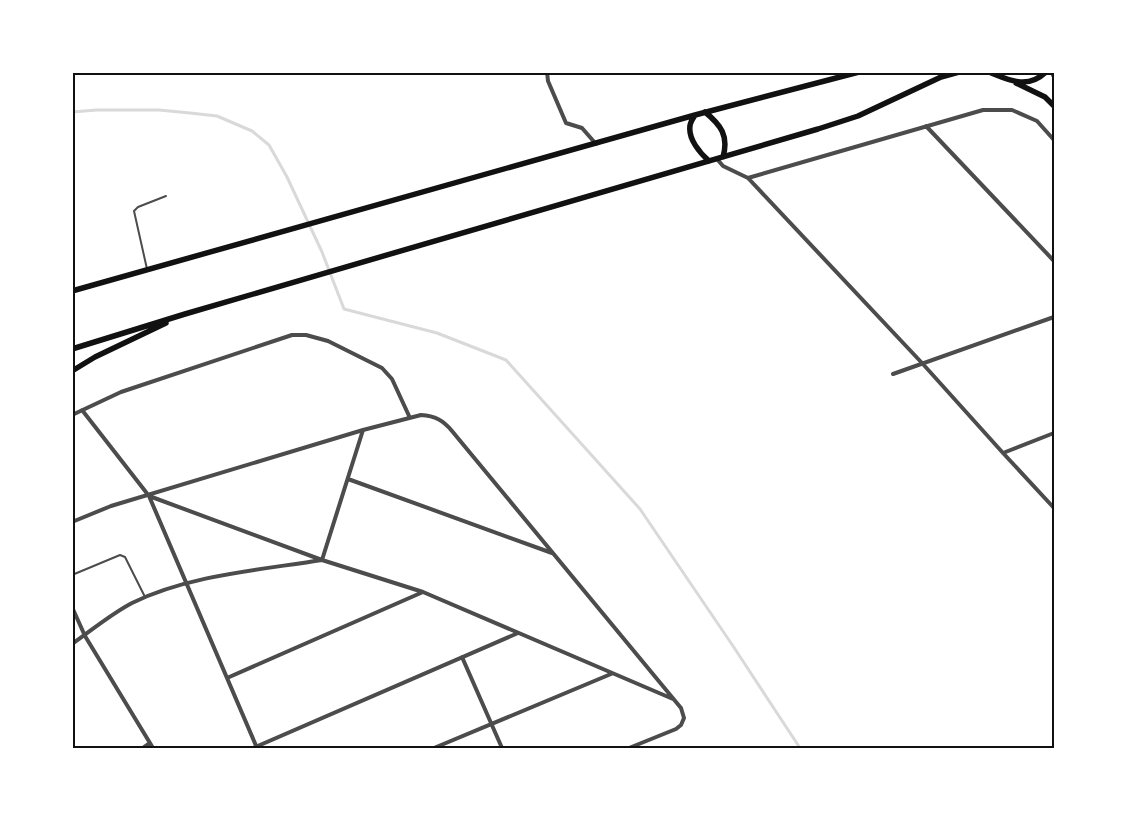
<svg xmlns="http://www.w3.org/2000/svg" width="1127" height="821" font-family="'IBM Plex Sans',sans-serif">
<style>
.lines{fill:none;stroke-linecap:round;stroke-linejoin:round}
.stream{stroke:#d9d9d9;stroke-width:3}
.service{stroke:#4c4c4c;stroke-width:2}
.minor{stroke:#4c4c4c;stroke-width:4}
.secondary{stroke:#111;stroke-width:5.5}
.neatline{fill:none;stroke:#111;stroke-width:2}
</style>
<rect width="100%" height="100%" fill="#fff"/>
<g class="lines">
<path class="stream" d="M72,112L97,110H159L190,113L217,116L252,131L269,145L287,177L322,252L344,309L437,333L506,360L640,509L733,646L800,748"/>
<path class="service" d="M147,269L134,211L138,207L166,196
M72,575L120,555L125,557L145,597"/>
<path class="minor" d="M547,72L548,81L566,123L582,128L596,144
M926,126L1054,261
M717,159L723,166L748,178L983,110H1012L1037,121L1054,140
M748,178L922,363L1003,453L1054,508
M893,374L1054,317
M82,410L149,496L257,748
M72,415L121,392L292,335H306L328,341L382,368L392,379L410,418
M1003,453L1054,433
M348,479L552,553
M149,496L322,560L423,592L673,699
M72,522L111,506L363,430L421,415C435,416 443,420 452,431L681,708L684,718L681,725L676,729L629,748
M72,607L85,636L153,748
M72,644C92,630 111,614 132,603C189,575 260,570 322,560L363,430
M462,657L502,748
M227,678L423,592
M143,748L150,743
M253,748L518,633
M434,748L611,674"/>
<path class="secondary" d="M989,72C1009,80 1027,90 1046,72
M1054,72V75
M1016,83L1045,97L1054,106
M705,112C721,125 729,136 723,157
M695,115C694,117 690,122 690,126C688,139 700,153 709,161
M72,291L695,115L859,72
M72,349L185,314L818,129L858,116L941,77L959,72
M72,371L95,357L166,323"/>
</g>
<rect width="1127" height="821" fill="none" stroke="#ffffff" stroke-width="148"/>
<rect x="74" y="74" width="979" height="673" class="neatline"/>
</svg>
